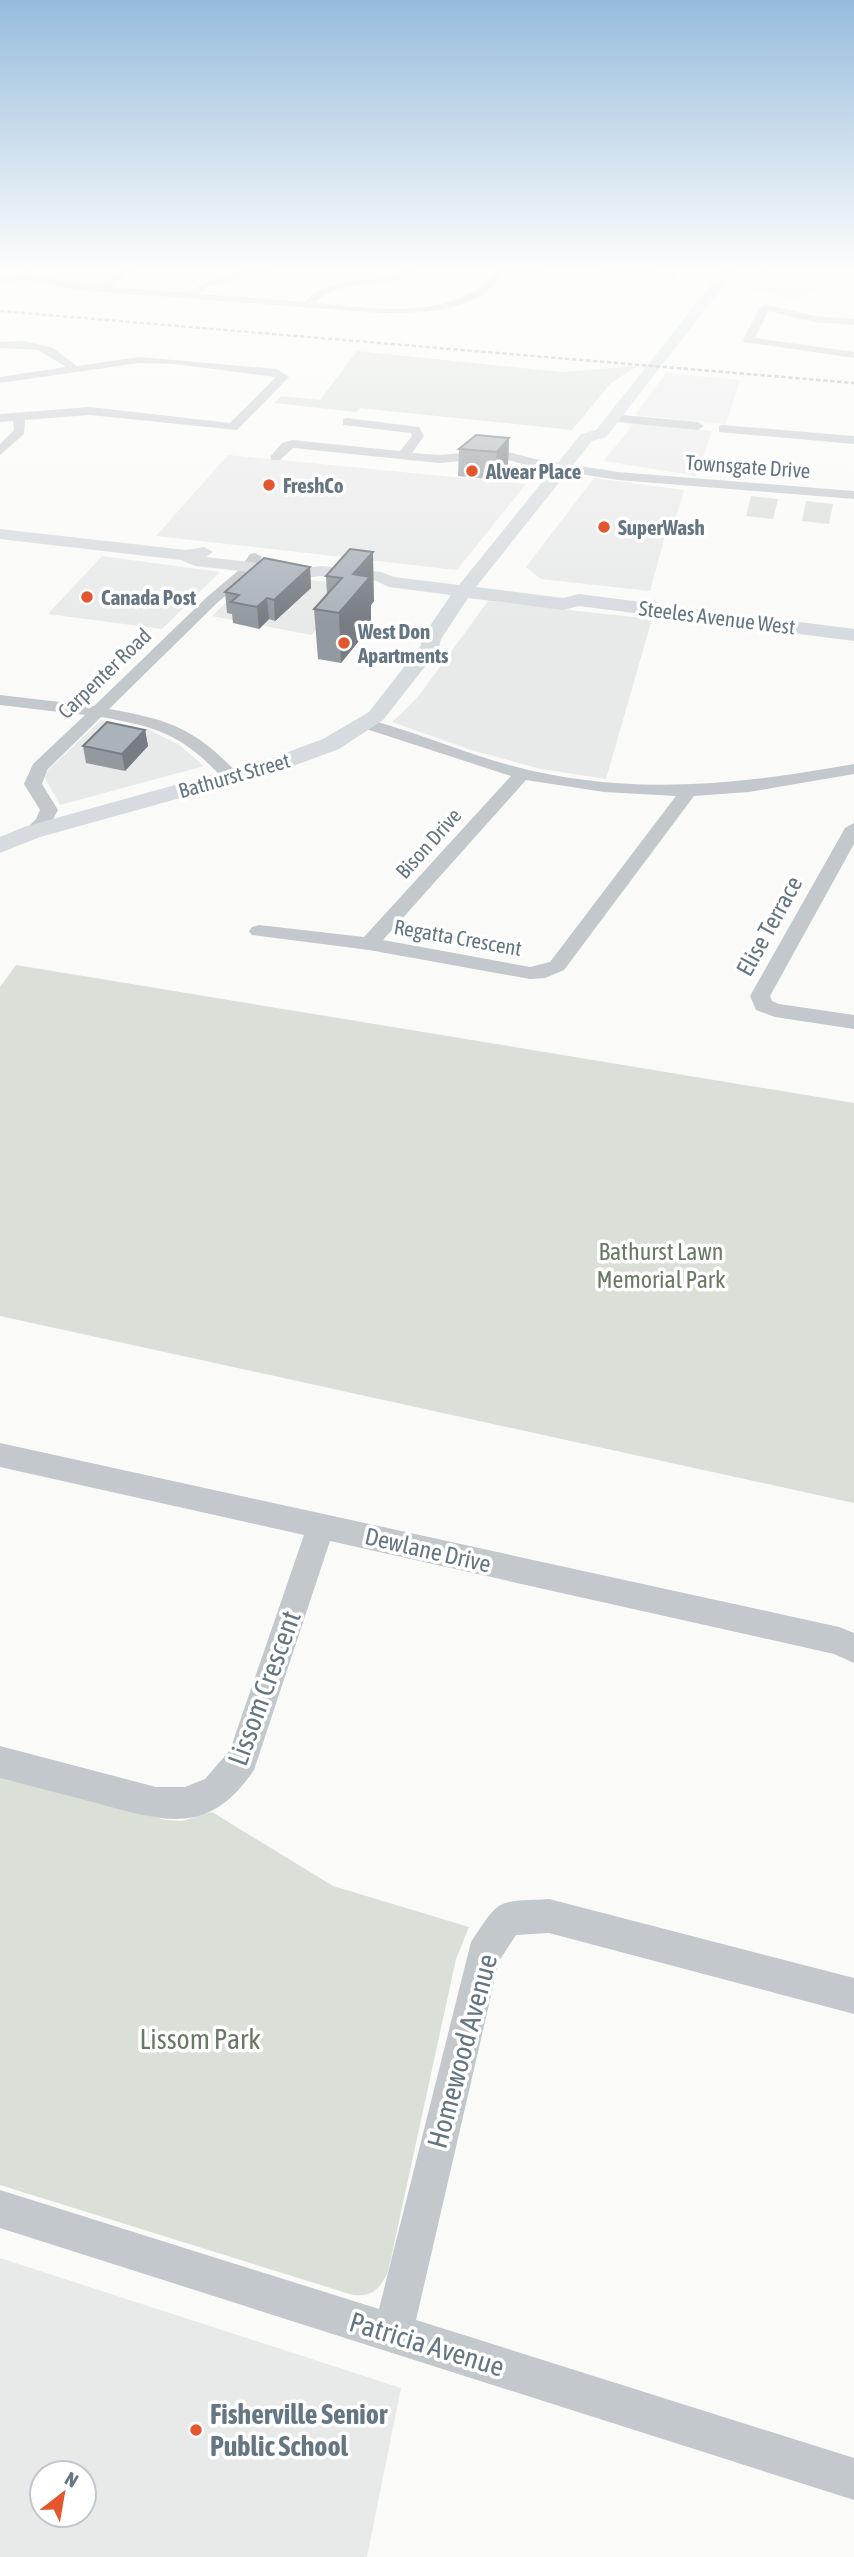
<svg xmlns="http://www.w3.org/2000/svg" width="854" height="2557" font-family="'Asap Condensed',sans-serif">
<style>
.built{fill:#e8e9e9;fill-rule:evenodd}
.green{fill:#dadfd7}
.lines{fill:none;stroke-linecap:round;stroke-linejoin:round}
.minor{fill:#c3c8cc;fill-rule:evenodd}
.major{fill:#d6dbdf;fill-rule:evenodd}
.rail{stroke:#a2aab0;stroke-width:2.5;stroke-dasharray:4.5 2.5;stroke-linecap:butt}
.wall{fill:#929a9f}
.shaded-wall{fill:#777d82}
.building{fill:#aab3b9;stroke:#777d82;stroke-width:2}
.poi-dot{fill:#e4572e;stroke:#fff;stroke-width:2.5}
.labels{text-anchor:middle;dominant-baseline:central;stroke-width:7;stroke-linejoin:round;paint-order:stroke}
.far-street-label{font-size:21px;fill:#657683;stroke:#fff}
.far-poi-label{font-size:21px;font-weight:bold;fill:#657683;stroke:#fff;text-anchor:start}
.street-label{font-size:24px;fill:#657683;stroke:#fff}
.park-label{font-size:24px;fill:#687a64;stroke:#fff}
.near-street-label{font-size:28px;fill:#657683;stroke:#fff}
.near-park-label{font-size:28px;fill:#687a64;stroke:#fff}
.near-poi-label{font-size:28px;font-weight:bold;fill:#657683;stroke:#fff;text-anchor:start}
</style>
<rect width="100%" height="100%" fill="#fafaf8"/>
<path class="built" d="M756,266H823L852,271L795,300L740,286Z
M666,373L740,380L726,424L635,415Z
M634,423L712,431L696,476L604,461Z
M228,455L526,484L457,570L156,536Z
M594,478L684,490L673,528L667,529L650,591L541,579L526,567Z
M102,556L220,572L162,629L48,614Z
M256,574L356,585L311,635L212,616Z
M488,601L652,619L606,779L541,769L471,750L392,722L418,697Z
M101,720L147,729L178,744L204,766L60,805L43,775Z
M0,2258L401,2388L367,2557H0ZM42,2473H84V2515H42Z"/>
<path class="green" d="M357,351L562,372L637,366L611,383L572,430L360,408L356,412L274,403L281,396L320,400Z
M751,496L778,499L773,519L746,516Z
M806,501L833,504L829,524L802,521Z
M16,965L854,1103V1503L0,1316V987Z
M0,1778L166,1820L182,1821L212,1812L333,1886L469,1927L456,1959L388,2272C380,2289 372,2297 353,2295L0,2185Z"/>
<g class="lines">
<path class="minor" d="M20,266H30L34,275L99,286L123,268L150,266L129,272L110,287L189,293C210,276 257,266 285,266L208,287L200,294L305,302C327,277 358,283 387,277C399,274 406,266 418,266L409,275L400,280C372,286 335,281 315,303C372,308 463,324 498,266H609L672,273L677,276L672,279L593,270L505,271C480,313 424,313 380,313L77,290L30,280L0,282V276L24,274Z
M765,304L815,316L854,319V325L815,322L768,311L755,338L854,352V358L744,342L743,340L760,307Z
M24,341L53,348L77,366L139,357L277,369L289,377L237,430L90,415L25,420L24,434L0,455V444L14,430L13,421L0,422V414L90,407L230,423L276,377L174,364L139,363L0,383V377L66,367L38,350L0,348V342Z
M612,414L698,422L704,426L698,430L608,421L606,418Z
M347,418L419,427L424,436L412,453L439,455L500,450L535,459L618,472L854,491V499L618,480L534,467L500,458L439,463L293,448L280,460H272L270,457L282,443L292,440L400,451L412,436L411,433L343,425V419Z
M723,425L854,436V444L719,432V426Z
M255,553L262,557L249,576L217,603L109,709C168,719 196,729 237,773L240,777L237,781H225C185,736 159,727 101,717L47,770L42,784L58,810L50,825L38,836H26L23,832L36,819L40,810L24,784L33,764L85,715L0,705V695L94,706L207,597L239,570L250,554Z
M366,719C415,731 460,752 509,765C626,797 737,785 854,764V774L749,792L694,796L564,970L545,978L530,979L369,950L252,935L249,931L252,927L259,925L364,937L511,776L360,727L358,724ZM526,780L604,792L676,796L550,962L530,967L383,940Z
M854,823V844L770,996L772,1001L779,1004L854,1015V1029L775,1017L756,1010L750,996L845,828Z
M0,1443L839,1627L854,1633V1663L834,1654L330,1541L254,1770C209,1836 167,1822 100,1804C67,1795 33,1787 0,1778V1746L156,1787H185L205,1779L230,1750L304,1535L0,1467Z
M549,1899L854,1978V2014L549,1933L516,1935L499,1961L416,2320L854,2458V2500L0,2228V2190L379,2309L471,1942C501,1897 496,1902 549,1899Z"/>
<path class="major" d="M726,266H739L606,437L592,441L476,587L563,598L579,594L854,629V641L579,606L563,610L468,598L441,639L438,650L383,720L339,749L288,768L40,837L0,853V837L24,827L272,758L323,739L369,712L421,645V639L451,595L389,587L374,580L322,576L303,578L195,566L181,560L0,539V529L186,550L204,547L213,552L206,557L303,568L322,566L381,572L394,577L459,585L581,434L596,430Z"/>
<path class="rail" d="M0,311L854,383"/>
</g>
<path class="wall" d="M509,438L508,465L496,480L458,476L459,449Z
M350,549L374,601L371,605V626L341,663L318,659L314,609L327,595L326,576Z
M310,567L311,588L275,621L269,619L259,629L233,623L232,614L227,613L225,592Z
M145,730L148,746L125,771L86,763L83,746Z"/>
<path class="shaded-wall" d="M509,438L508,465L496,480L497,452Z
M373,552L374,601L371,605V626L341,663L339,613L353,574Z
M310,567L311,588L275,621L274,600Z
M267,598L269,619L259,629L257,607Z
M145,730L148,746L125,771L122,754Z"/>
<path class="building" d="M476,435L509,438L497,452L459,449Z
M350,549L373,552L353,574L370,577L339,613L314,609L342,578L326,576Z
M264,558L310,567L274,600L267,598L257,607L231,602L239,595L225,592Z
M107,722L145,730L122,754L83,746Z"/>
<linearGradient id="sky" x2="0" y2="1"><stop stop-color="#96bcdc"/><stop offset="0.43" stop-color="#fdfdfc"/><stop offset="1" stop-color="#fdfdfc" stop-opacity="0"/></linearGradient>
<rect width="854" height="624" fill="url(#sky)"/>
<g class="poi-dot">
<circle cx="472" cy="471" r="7"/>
<circle cx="269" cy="485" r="7"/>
<circle cx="604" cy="527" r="7"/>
<circle cx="87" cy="597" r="7"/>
<circle cx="344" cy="643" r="7"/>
<circle cx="196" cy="2430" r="7"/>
</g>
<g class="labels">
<g class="far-street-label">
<text transform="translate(748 466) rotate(4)">Townsgate Drive</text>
<text transform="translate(717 617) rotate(7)">Steeles Avenue West</text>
<text transform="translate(104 673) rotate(-44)">Carpenter Road</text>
<text transform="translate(234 775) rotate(-16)">Bathurst Street</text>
<text transform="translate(428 843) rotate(-48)">Bison Drive</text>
<text transform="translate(458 937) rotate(10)">Regatta Crescent</text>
</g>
<g class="far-poi-label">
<text x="486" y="471">Alvear Place</text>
<text x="283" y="485">FreshCo</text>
<text x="618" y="527">SuperWash</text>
<text x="101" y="597">Canada Post</text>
<text x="358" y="631">West Don<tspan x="358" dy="24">Apartments</tspan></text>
</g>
<g class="street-label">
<text transform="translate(769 926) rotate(-61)">Elise Terrace</text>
<text transform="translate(428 1550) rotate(13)">Dewlane Drive</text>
</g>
<g class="park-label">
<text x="661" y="1251">Bathurst Lawn<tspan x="661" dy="28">Memorial Park</tspan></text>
</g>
<g class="near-street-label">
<text transform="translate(264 1688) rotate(-70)">Lissom Crescent</text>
<text transform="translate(462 2051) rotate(-75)">Homewood Avenue</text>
<text transform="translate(427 2344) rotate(17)">Patricia Avenue</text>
</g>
<g class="near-park-label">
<text x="200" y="2039">Lissom Park</text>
</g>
<g class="near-poi-label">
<text x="210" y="2414">Fisherville Senior<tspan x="210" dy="32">Public School</tspan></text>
</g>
</g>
<g transform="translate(63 2494) rotate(31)"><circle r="33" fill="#ffffff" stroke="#c1c8cd" stroke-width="2"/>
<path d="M0-5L12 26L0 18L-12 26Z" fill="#e4572e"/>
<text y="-10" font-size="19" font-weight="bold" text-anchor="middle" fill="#657683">N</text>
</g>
</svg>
